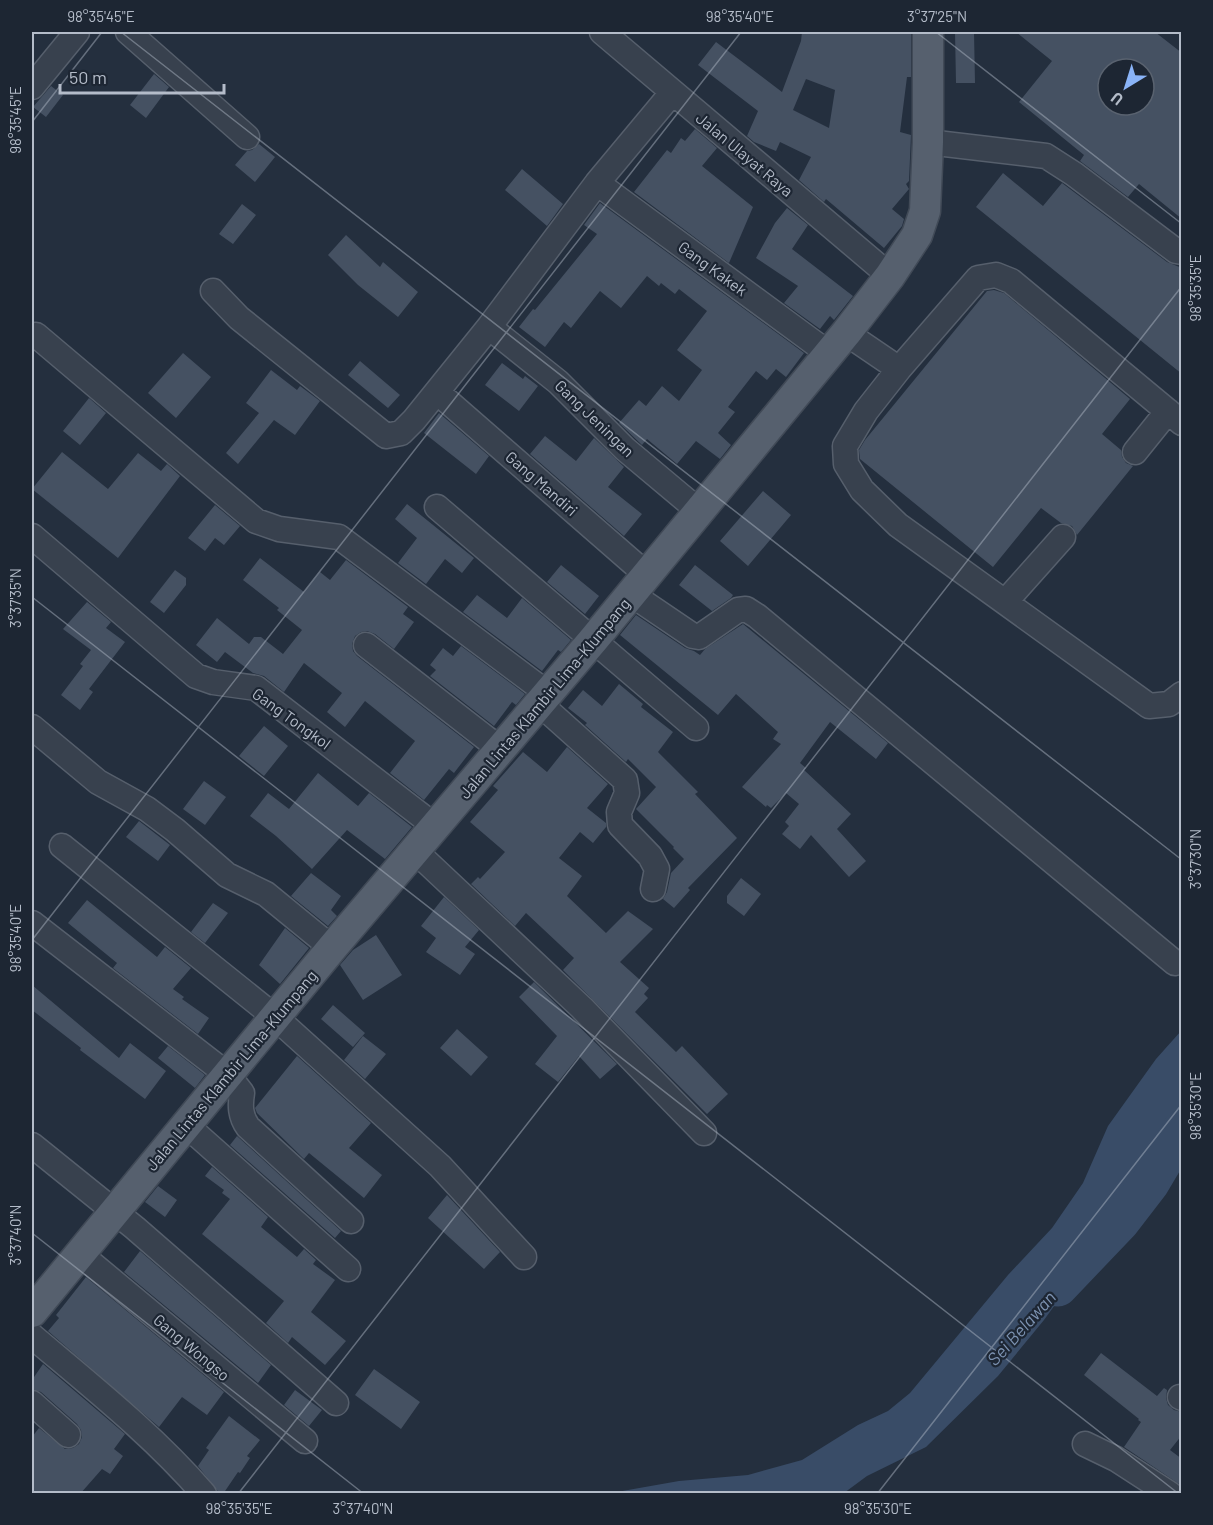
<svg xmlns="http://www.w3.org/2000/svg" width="1213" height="1525" font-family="Barlow,sans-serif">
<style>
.water{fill:#394c67}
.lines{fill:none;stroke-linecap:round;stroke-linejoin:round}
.river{stroke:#394c67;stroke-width:39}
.building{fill:#455162;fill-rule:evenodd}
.minor-casing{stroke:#565f6c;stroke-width:27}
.major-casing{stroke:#414a57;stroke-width:33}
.minor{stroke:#38414e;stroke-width:24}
.major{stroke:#56606e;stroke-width:30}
.ticks{fill:none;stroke:#b4bcc9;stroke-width:1.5;stroke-opacity:0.45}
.labels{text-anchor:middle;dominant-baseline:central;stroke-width:4.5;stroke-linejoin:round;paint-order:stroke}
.street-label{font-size:16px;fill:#b4bcc9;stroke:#1d2633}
.water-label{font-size:18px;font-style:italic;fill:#7c92b1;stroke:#1d2633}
.neatline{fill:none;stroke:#b4bcc9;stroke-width:2}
.ticks-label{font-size:15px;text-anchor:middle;fill:#b4bcc9}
</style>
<rect width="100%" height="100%" fill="#242f3e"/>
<path class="water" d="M1181,1031V1131L1044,1320L998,1376L926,1447L867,1476L844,1493H611L679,1481L748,1475L802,1460L858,1425L888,1411L910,1393L1008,1275L1052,1228L1083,1183L1108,1126L1156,1059Z"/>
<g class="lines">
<path class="river" d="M1058,1287L1120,1222L1150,1183L1182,1129"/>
</g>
<path class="building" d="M802,32H911V77H907L900,132L911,135L909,181L906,184L909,189L892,209L904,219L902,226L884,248L826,199L824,202L799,180L811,157L780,142L776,151L754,142L747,136L758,111L698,65L716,42L782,92L801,41ZM806,79L835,90L829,128L793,110Z
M955,32H974L975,83H956Z
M1016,32H1155L1182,53V219L1139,184L1128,197L1080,161L1084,155L1019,102L1052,61ZM1108,69H1144V105H1108Z
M154,74L169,87L146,118L130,105Z
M51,86L63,95L46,117L33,107Z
M695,129L717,148L702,166L753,207L729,263L634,192L667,150L671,153L681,138L685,141Z
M259,144L275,157L255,182L235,165L247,151L252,150Z
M522,169L563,204L547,226L505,190Z
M1003,173L1043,206L1062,183L1167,262L1182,268V374L976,207Z
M600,203L804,353L786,377L776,369L767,380L756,371L728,407L735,412L718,433L731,445L720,459L696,441L677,464L647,439L642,445L619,423L639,400L646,406L662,386L679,401L702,370L677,350L707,311L679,289L675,294L661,283L659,286L647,276L621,308L600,291L571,328L564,322L545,347L519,327L533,309L535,310L597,234L584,225Z
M242,204L256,215L233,244L219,234Z
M787,208L808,225L792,249L853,296L834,320L830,316L820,329L784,303L798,286L756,258L775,223Z
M346,235L380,267L383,262L418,292L398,317L358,285L328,255Z
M994,290L1004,293L1130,399L1102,434L1121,450L1122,457L1126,463L1133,466L1077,535L1072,526L1061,523L1041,508L993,567L860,459L859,450L865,440L987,291Z
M183,353L211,377L176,418L148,393Z
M360,361L400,395L388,408L348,375Z
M502,363L523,379L525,376L538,386L519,411L485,385Z
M271,370L297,390L300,386L320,401L295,435L274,420L238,464L226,453L259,413L246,403Z
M89,398L106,413L80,445L63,431Z
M439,413L489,456L476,474L424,433Z
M545,436L576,461L594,438L624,467L608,487L642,514L624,536L530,454Z
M62,452L108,489L138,453L161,471L167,464L180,476L118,558L32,489Z
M763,491L791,515L748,566L720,541Z
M407,504L474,558L462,573L445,559L426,584L398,563L417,538L395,519Z
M215,505L240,526L224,545L215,538L205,551L188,538Z
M260,558L304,592L320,572L330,580L346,560L408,607L403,614L414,622L394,649L375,634L367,631L361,632L355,636L352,644L353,651L357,656L474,747L454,773L449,769L424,800L390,773L415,741L365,701L345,727L327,712L342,693L304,663L284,692L264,676L253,673L225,652L217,662L196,645L217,618L249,644L254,637H261L283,654L302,630L277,610L279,608L243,580Z
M561,565L599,596L585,614L547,582Z
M695,565L733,595L731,598L712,611L679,585Z
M175,570L186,578V585L164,613L150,602Z
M477,595L507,618L522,598L571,640L561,652L558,650L542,671L463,612Z
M87,602L111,622L106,628L125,642L89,689L93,692L80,710L61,695L83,666L80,664L91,650L63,629Z
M636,615L685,648L694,651L700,655L705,649L743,624L888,743L876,759L830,722L800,763L806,768L804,770L851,814L837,829L866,861L849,877L811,835L800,849L782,834L789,826L785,822L799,804L786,793L771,808L767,805L766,807L742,787L781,744L773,739L778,732L736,694L718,715L620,635Z
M461,646L525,694L516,705L512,702L494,726L430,676L436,670L430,665L443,648L453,656Z
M619,684L643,704L641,707L673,732L658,752L698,792L695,794L737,838L688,888L690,890L674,908L663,899L667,892L671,873L684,859L673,848L674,847L636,809L656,787L628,759L626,762L585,725L587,723L568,708L583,690L602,706Z
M264,726L288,746L264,776L239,756Z
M567,747L608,784L587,808L606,823V827L593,843L580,832L559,858L582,876L567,896L606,933L628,911L653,929L620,962L649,988L644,994L648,998L635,1012L676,1052L682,1046L728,1094L707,1114L563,970L574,958L526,913L515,926L471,884L478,877L480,879L505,852L470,822L498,790L493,786L523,752L547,772Z
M318,773L358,806L369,793L412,827L385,859L347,830L312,869L276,836L250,816L268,793L289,809Z
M204,781L226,797L205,825L183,809Z
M139,821L170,845L158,861L126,837Z
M311,873L341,896L331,910L337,916L328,926L291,896Z
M741,878L761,894L744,916L727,903V896Z
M444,897L479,930L465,947L475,954L460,975L426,952L436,938L421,926Z
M87,900L157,957L165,947L191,968L173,989L184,997L182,999L209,1018L198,1034L113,968L117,963L68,923Z
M213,903L228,913L205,943L191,932Z
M285,928L309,948L280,984L259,965Z
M376,935L402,975L363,1000L340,965L353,950Z
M534,982L617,1064L600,1079L579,1056L558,1082L535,1064L557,1036L519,997Z
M32,985L119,1058L130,1043L166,1071L145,1099L80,1050L81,1048L32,1010Z
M333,1005L365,1033L353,1047L321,1019Z
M457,1029L488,1057L471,1076L440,1048Z
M363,1036L386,1054L365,1079L344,1060Z
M168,1046L205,1075L195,1088L158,1058Z
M297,1056L371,1123L349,1148L382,1175L364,1198L309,1153L304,1159L257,1113L255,1108Z
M237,1136L341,1231L335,1238L230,1145Z
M212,1167L268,1217L261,1227L297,1257L304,1249L316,1260L313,1264L335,1280L311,1312L346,1341L325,1365L292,1337L288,1343L266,1323L284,1301L202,1234L230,1199L222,1193L224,1190L205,1176Z
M158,1186L177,1200L165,1217L145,1202Z
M447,1195L500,1252L484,1269L428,1218Z
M140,1251L271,1365L258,1383L124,1272Z
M86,1277L224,1392L207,1415L182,1397L159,1427L48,1331L59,1318L56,1315Z
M1101,1353L1157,1396L1164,1388L1167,1390L1166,1398L1168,1405L1174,1410L1182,1412V1435L1170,1450L1182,1459V1486L1124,1447L1141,1422L1138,1420L1139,1419L1084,1375Z
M43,1364L125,1434L114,1449L123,1456L110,1474L102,1469L80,1494H32V1437L39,1428L65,1449L73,1448L79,1444L82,1437L81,1430L77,1424L41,1392L32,1389V1380Z
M374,1369L420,1402L401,1429L355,1395Z
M295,1390L322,1410L309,1426L284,1405Z
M229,1416L260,1440L247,1456L250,1458L240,1473L238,1472L223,1494H220L198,1466L209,1450L206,1448Z"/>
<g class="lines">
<defs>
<path id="minor" d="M128,32L247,137
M602,32L890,276
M32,87L77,32
M928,142L1046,156L1074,174L1176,251L1182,252
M597,183L828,353
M213,291L239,318L386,436L401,433L414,420L489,327L597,183L672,93
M489,327L558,382L625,449L699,511
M846,333L899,369L866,411L845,446L846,464L862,490L898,525L1149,706L1169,704L1182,694
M36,335L256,521L279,529L339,537L547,693
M899,369L978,278L996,275L1011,281L1182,423
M437,392L647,575
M1135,452L1168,411
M437,507L696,728
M32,536L196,676L213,682L256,688L436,827
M631,594L693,636L699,637L738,610L746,609L757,616L1175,963
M1006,601L1063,537
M366,645L500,749
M539,703L625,780L627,793L619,812L620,825L650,856L657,869L653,889
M32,727L98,782L147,809L175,830L227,875L266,894L332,948
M62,846L275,1017L440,1166L524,1257
M414,850L582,1008L704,1133
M32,923L228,1075L242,1093C240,1105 240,1116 248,1127L351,1221
M186,1125L348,1269
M32,1145L135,1228L336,1403
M80,1254L305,1441
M32,1336C91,1386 153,1435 204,1494
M1180,1397L1182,1398
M32,1403L68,1435
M1085,1444L1116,1459L1170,1494"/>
<path id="major" d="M32,1312L332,948L594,639L846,333L890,276L917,235L925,211L928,142V32"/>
</defs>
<use href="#minor" class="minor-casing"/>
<use href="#major" class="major-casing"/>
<use href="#minor" class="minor"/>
<use href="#major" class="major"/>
</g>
<path class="ticks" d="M121,32L1182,860M936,32L1182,224M32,122L102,32M32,597L1179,1494M32,940L741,32M32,1233L364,1494M238,1494L1182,286M877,1494L1182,1104"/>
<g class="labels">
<g class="street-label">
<text transform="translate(745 154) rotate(40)">Jalan Ulayat Raya</text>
<text transform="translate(713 268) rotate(36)">Gang Kakek</text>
<text transform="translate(595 418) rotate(44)">Gang Jeningan</text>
<text transform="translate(542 483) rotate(41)">Gang Mandiri</text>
<text transform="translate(544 698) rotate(-50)">Jalan Lintas Klambir Lima–Klumpang</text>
<text transform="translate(292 718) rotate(36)">Gang Tongkol</text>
<text transform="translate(231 1070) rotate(-50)">Jalan Lintas Klambir Lima–Klumpang</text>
<text transform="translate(192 1347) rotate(40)">Gang Wongso</text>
</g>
<g class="water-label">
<text transform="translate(1021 1328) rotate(-48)">Sei Belawan</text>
</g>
</g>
<rect width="1213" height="1525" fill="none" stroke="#1d2633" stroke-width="66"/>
<g transform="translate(1126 87) rotate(218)"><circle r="28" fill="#1d2633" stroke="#59626f" stroke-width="1.5"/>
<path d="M0-4.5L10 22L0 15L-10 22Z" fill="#8ab4f8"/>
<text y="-9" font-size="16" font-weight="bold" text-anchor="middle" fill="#b4bcc9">U</text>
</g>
<path d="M60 84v9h164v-9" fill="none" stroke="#b4bcc9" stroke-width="3"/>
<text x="69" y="84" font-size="18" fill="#b4bcc9" stroke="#1d2633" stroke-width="4.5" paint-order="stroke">50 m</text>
<rect x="33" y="33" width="1147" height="1459" class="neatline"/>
<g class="ticks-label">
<text x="101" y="22">98°35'45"E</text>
<text x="740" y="22">98°35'40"E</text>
<text x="937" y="22">3°37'25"N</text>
<text transform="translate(16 120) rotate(-90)" y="5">98°35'45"E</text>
<text transform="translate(1196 288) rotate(-90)" y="5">98°35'35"E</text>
<text transform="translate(16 598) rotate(-90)" y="5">3°37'35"N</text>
<text transform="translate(1196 859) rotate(-90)" y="5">3°37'30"N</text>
<text transform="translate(16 938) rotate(-90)" y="5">98°35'40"E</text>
<text transform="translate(1196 1106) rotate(-90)" y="5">98°35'30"E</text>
<text transform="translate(16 1235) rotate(-90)" y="5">3°37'40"N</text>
<text x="239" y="1514">98°35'35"E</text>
<text x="363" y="1514">3°37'40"N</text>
<text x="878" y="1514">98°35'30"E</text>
</g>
</svg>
